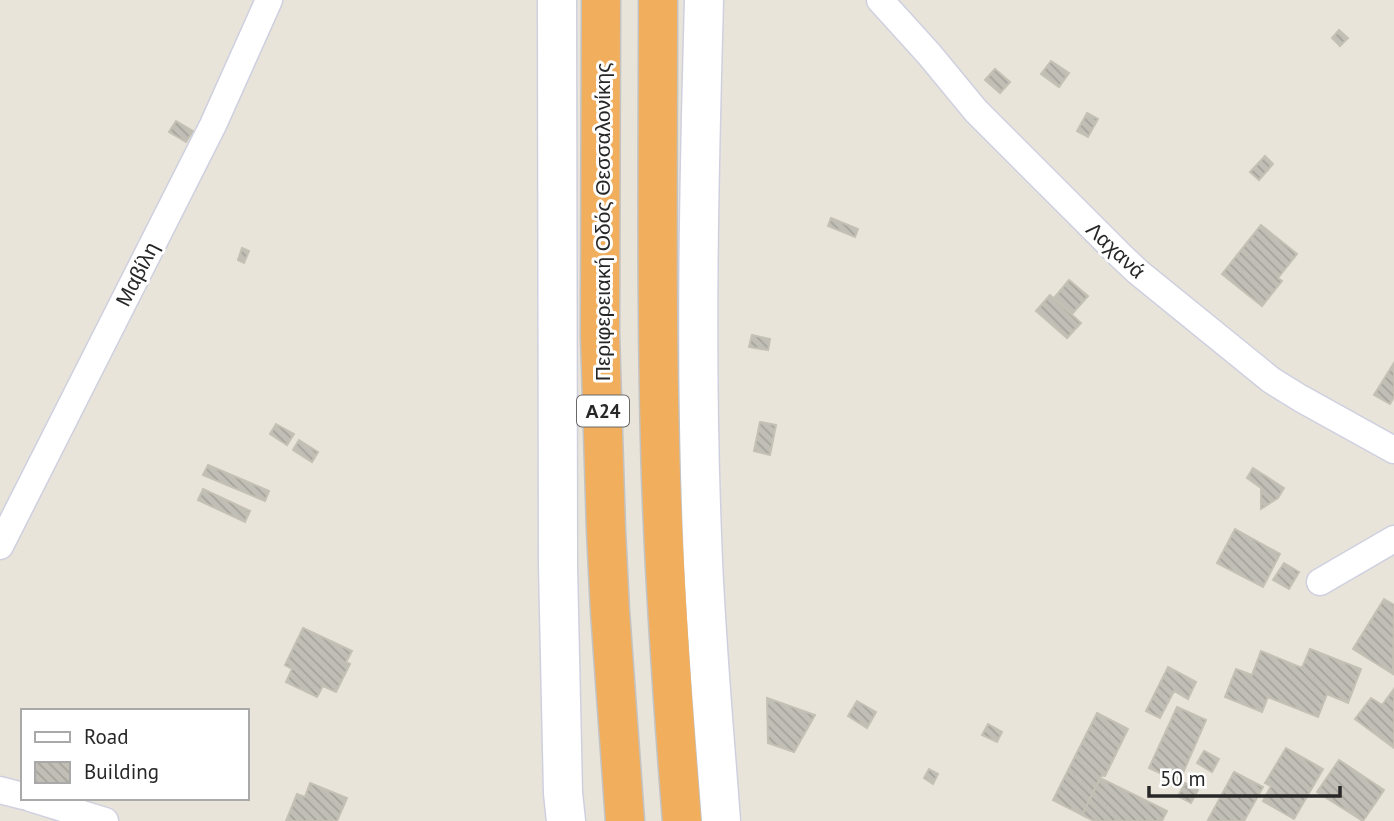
<svg xmlns="http://www.w3.org/2000/svg" width="1394" height="821" font-family="'PT Sans',sans-serif">
<style>
.building{fill:url(#building-back-hatch);stroke:#c4c0b4;stroke-width:2}
.lines{fill:none;stroke-linecap:round;stroke-linejoin:round}
.street-casing{stroke:#cfd0df;stroke-width:29}
.secondary-casing{stroke:#cfd0df;stroke-width:41}
.highway-casing{stroke:#c3c3c3;stroke-width:41}
.street{stroke:#fff;stroke-width:26}
.secondary{stroke:#fff;stroke-width:38}
.highway{stroke:#f1ae5d;stroke-width:38}
.labels{text-anchor:middle;dominant-baseline:central;stroke-width:6;stroke-linejoin:round;paint-order:stroke}
.shield{fill:#fff;stroke:#686868;stroke-width:2}
.shield-label{font-size:19px;font-weight:bold;fill:#272727}
.street-label{font-size:21px;fill:#272727;stroke:#fff}
</style>
<defs>
<pattern id="building-back-hatch" width="6" height="6" patternUnits="userSpaceOnUse" patternTransform="scale(1.75)"><rect width="6" height="6" fill="#c1beb6"/><path d="M-1 5l2 2M0 0l6 6M5-1l2 2" fill="none" stroke="#a6a39c"/></pattern>
</defs>
<rect width="100%" height="100%" fill="#e9e4da"/>
<path class="building" d="M1339,30L1348,38L1340,46L1332,38Z
M1051,61L1069,73L1059,87L1041,74Z
M995,69L1010,82L1000,93L985,80Z
M1087,113L1098,119L1088,137L1077,131Z
M176,121L193,131L186,142L169,132Z
M1265,156L1273,164L1259,180L1250,172Z
M831,218L858,229L855,237L828,226Z
M1261,225L1297,254L1278,278L1282,281L1262,306L1222,274Z
M242,248L249,251L244,263L238,260Z
M1069,280L1088,296L1072,314L1054,298Z
M1050,295L1081,323L1067,338L1036,311Z
M752,335L770,339L768,350L749,347Z
M1394,363V397L1390,404L1374,395Z
M760,422L776,425L770,455L754,451Z
M276,424L294,434L287,445L270,434Z
M299,440L318,452L312,462L293,450Z
M208,465L269,491L265,501L203,475Z
M1253,468L1284,488L1278,498L1261,509V488L1247,478Z
M203,489L250,511L245,522L198,500Z
M1235,529L1280,554L1263,587L1217,563Z
M1284,563L1299,572L1289,589L1273,580Z
M1384,599L1394,605L1393,674L1353,649Z
M303,628L352,651L346,662L350,664L336,692L323,686L317,697L286,682L292,669L285,665Z
M1310,649L1361,669L1348,703L1327,694L1318,717L1268,697L1262,712L1225,697L1236,669L1252,675L1261,651L1302,668Z
M1168,667L1196,682L1188,699L1174,691L1160,718L1146,711Z
M1394,689V748L1355,719L1371,698L1382,705Z
M767,698L815,715L794,752L768,743Z
M857,701L876,712L867,728L848,716Z
M1177,707L1206,720L1179,782L1149,768Z
M1097,713L1128,729L1105,776L1102,775L1082,815L1053,800Z
M988,724L1002,732L997,742L982,735Z
M1286,748L1323,769L1294,819L1263,801L1271,786L1265,783Z
M1204,751L1219,759L1212,772L1197,763Z
M1339,760L1384,790L1363,821L1317,792Z
M929,769L938,774L933,784L924,778Z
M1234,772L1263,787L1244,821H1210L1208,820Z
M1100,778L1167,811L1162,821H1094L1082,815Z
M310,783L347,798L337,821H286L297,794L305,797Z
M1185,783L1198,790L1191,803L1178,796Z"/>
<g class="lines">
<defs>
<path id="street" d="M880,0L929,54L976,111L1120,255L1138,272L1271,380L1300,398L1394,450
M0,546L213,125L269,0
M1320,582L1394,539
M0,790L23,796
M30,798L105,821"/>
<path id="secondary" d="M557,0L558,566L563,793L566,821
M704,0C699,178 695,357 702,535C705,631 714,726 721,821"/>
<path id="highway" d="M601,0L600,334L606,530L610,611L625,821
M658,0C658,159 656,318 661,477C665,592 673,706 682,821"/>
</defs>
<use href="#street" class="street-casing"/>
<use href="#secondary" class="secondary-casing"/>
<use href="#highway" class="highway-casing"/>
<use href="#street" class="street"/>
<use href="#secondary" class="secondary"/>
<use href="#highway" class="highway"/>
</g>
<g class="labels">
<rect class="shield" x="577" y="395.5" width="52" height="31" rx="5"/>
<g class="shield-label">
<text x="603" y="411">Α24</text>
</g>
<g class="street-label">
<text transform="translate(602 222) rotate(-90)">Περιφερειακή Οδός Θεσσαλονίκης</text>
<text transform="translate(1116 250) rotate(43)">Λαχανά</text>
<text transform="translate(137 274) rotate(-63)">Μαβίλη</text>
</g>
</g>
<rect x="21" y="709" width="228" height="91" fill="#ffffff" stroke="#a9a9a9" stroke-width="2"/>
<rect x="35" y="732" width="35" height="10" fill="#ffffff" stroke="#a9a9a9" stroke-width="2"/>
<text x="84" y="744" font-size="21" fill="#272727">Road</text>
<rect x="35" y="762" width="35" height="21" fill="url(#building-back-hatch)" stroke="#a9a9a9" stroke-width="2"/>
<text x="84" y="779" font-size="21" fill="#272727">Building</text>
<path d="M1149 786v10h191v-10" fill="none" stroke="#272727" stroke-width="3.5"/>
<text x="1160" y="786" font-size="21" fill="#272727" stroke="#ffffff" stroke-width="5" paint-order="stroke">50 m</text>
</svg>
